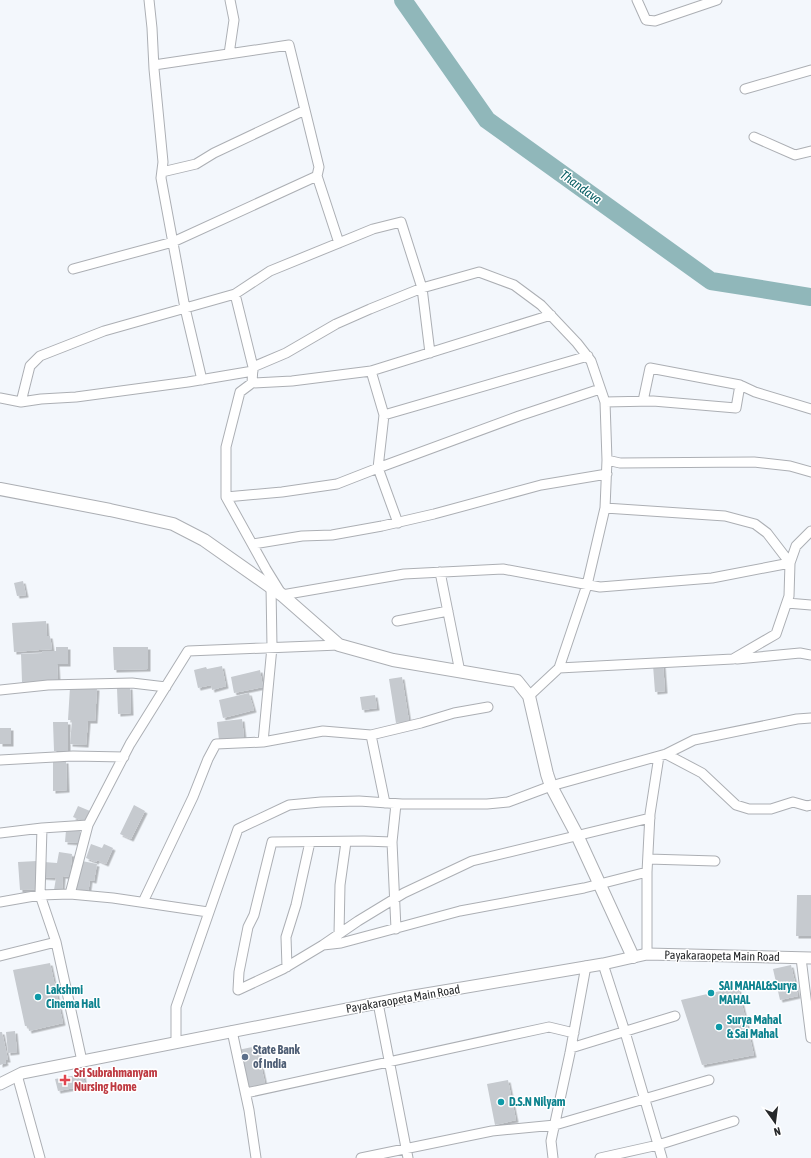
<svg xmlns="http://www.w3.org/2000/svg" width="811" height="1158" font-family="'Asap Condensed',sans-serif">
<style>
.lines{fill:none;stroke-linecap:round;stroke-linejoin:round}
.river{stroke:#90b7ba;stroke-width:18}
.building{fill:#c6cacf;filter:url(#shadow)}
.minor-casing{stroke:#acafb4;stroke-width:11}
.tertiary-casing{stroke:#acafb4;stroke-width:13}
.secondary-casing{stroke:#acafb4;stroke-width:14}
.minor{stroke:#fff;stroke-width:9}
.tertiary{stroke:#fff;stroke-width:11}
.secondary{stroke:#fff;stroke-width:12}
.culture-dot{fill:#0f9aa8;stroke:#fff;stroke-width:1.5}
.service-dot{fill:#5c6f8a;stroke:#fff;stroke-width:1.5}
.health-dot{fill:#e0444e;stroke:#fff;stroke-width:1.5}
.labels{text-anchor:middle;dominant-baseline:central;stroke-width:3;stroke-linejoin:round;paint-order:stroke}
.street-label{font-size:12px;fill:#26282a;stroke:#fff}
.culture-label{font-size:12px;font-weight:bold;fill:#0d838f;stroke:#fff;text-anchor:start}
.service-label{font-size:12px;font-weight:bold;fill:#4e5e75;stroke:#fff;text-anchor:start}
.health-label{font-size:12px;font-weight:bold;fill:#be3a42;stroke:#fff;text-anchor:start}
.water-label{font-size:13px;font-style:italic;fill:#065d63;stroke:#fff}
</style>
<defs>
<filter id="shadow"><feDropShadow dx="2.5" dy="2.5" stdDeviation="0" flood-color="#0004"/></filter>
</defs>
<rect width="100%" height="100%" fill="#f3f7fc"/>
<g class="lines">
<path class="river" d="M403,0L487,120L711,281L811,297"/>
</g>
<path class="building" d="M23,581L26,595L17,596L14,583Z
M46,621L47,636H50L52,649L14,652L12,623Z
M56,647H68V664H57L58,680L22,682L21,654L42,653V651H56Z
M113,647H148V669L114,670Z
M663,664L665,691L655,692L653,665Z
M222,666L226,686L212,690L211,685L198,688L194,670L206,667L207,669Z
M260,670L263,687L234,693L231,677Z
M402,677L409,721L396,723L389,679Z
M70,687L97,688L95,721H88L86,745L70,744L72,720H68Z
M130,687L131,713L118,714L117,688Z
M249,693L254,710L223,718L219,700Z
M375,695L377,708L362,710L360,697Z
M242,719L244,737L219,740L217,722Z
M53,722H68V751H54Z
M0,728H11V744H0Z
M53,761H66L67,790L53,791Z
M134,805L145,811L131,839L120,834Z
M78,806L90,811L85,822L73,817Z
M66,830L80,831V843L65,842Z
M91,844L102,848L104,844L113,848L106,864L97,860L96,862L86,858Z
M59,852L72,854L70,877L63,876L62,890H54L56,878L42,877L44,862L57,863Z
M37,861L38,889L20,890L18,862Z
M82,861L97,864L94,881L90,880L88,894L76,891Z
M797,895H811V936H796Z
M50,963L63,1023L29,1031L28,1026H25L13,970Z
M791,965L798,996L780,1000L773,969Z
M738,987L754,1055L702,1065L681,1000Z
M15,1031L17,1052L8,1053L6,1032Z
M0,1032H2L8,1060H5L6,1063L0,1065Z
M257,1046L266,1088L247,1092L238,1050Z
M83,1074L85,1086L58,1091L55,1079Z
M508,1080L516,1120L495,1125L487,1084Z"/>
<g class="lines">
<defs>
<path id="minor" d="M149,0L152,28L154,69L163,162L161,178L185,308L202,380
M637,0L646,20L655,21L717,0
M229,54L234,20L230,0
M745,89L811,70
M754,137L795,155L811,151
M162,172L196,164L214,153L305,110
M317,176L339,243
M73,269L173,242L317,176L319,167L289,45L154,65
M235,294L253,367L252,383L240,392L226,447V497L266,569L282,595L404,574L503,569L600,587L712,578L790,563
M253,367L286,353L336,324L370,309L422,288L479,272L514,285L541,305L577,343L591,361L605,402L607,460L605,508L587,585L559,668L529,696
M253,371L188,382L76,397L41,399L21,402L30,366L40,356L104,331L235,294L270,271L373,229L401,222L422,288L430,353
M252,383L292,381L371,371L551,315
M740,385L755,392L811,409
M0,398L21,402
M605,402L653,401L736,408L740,385L650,368L643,401
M384,415L588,356
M607,460L620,463L754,462L790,466L811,472
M226,497L282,492L337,484L378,468L384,415L371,371
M605,508L725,516L755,524L767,533L790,563
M398,523L378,468L519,416L600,389
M253,544L302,536L332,535L382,526L434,514L541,485L607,474
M440,572L460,672
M787,603L811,605
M397,621L448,611
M737,659L800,653L811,655
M559,668L733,659L776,634L789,596L790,563L796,546L811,531
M0,690L48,685L132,683L166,687
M371,735L421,723L454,713L488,707
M263,742L323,731L371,735L385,803
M666,754L702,773L736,805L749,809H771L793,802L807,806L811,805
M0,760L73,756L124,757
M396,804L392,842L396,929
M42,828L40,895L56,942L82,1061
M0,833L42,828L88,825L130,744L188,651L339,645
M392,842L364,841L272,842L254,915L248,927L239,972L238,990L283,969L323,945L341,943L460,911L584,888L647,872
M648,859L715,861
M70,894L88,825
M0,902L40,895L70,894L113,898L208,912
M143,902L193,797L208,759L216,744L263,742L272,647L271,587
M339,934L340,885L346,842
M323,945L358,921L404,893L472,861L650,818
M647,954V872L650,814L659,756
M0,956L56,942
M801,958L811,1038
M603,964L625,1032L662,1158
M287,967L286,937L296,905L310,842
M378,1003L408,1158
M232,1031L249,1110L256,1158
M176,1042V1007L238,829L289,805L321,802L359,801L402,804H487L508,802L551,786L666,754L694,740L797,719L811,718
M571,1048L675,1016
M17,1075L40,1158
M246,1093L549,1027L574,1033
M361,1158L492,1131L555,1125L709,1080
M553,1158L551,1141L570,1053L586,966
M600,1158L658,1145L734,1121"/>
<path id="tertiary" d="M0,1084L22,1073L408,997L603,964L647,954L811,958"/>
<path id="secondary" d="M0,489L110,510L173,524L204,540L282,595L339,645L393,660L517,681L529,696L547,774L551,786L577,835L633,957"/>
</defs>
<use href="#minor" class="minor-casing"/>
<use href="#tertiary" class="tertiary-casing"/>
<use href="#secondary" class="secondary-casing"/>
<use href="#minor" class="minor"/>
<use href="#tertiary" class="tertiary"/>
<use href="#secondary" class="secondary"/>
</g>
<g class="culture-dot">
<circle cx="711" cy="993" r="4"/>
<circle cx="38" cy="997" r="4"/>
<circle cx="719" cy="1027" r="4"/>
<circle cx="501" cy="1102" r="4"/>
</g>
<circle class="service-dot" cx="245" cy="1057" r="4"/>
<path class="health-dot" d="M63 1074h4v4h4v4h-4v4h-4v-4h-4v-4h4z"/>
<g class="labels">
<g class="street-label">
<text transform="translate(722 956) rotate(1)">Payakaraopeta Main Road</text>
<text transform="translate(403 999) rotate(-10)">Payakaraopeta Main Road</text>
</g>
<g class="culture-label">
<text x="719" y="986">SAI MAHAL&amp;Surya<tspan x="719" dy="14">MAHAL</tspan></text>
<text x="46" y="990">Lakshmi<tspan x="46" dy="14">Cinema Hall</tspan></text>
<text x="727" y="1020">Surya Mahal<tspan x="727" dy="14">&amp; Sai Mahal</tspan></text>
<text x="509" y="1102">D.S.N Nilyam</text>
</g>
<g class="service-label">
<text x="253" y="1050">State Bank<tspan x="253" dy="14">of India</tspan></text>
</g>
<g class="health-label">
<text x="74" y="1073">Sri Subrahmanyam<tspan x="74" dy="14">Nursing Home</tspan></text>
</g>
<g class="water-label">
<text transform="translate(581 187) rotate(36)">Thandava</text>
</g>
</g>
<g transform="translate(775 1122) rotate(166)" stroke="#ffffff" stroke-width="3" paint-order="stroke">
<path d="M0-3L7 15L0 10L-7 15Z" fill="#26282a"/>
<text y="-6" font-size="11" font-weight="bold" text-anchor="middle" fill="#26282a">N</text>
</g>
</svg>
